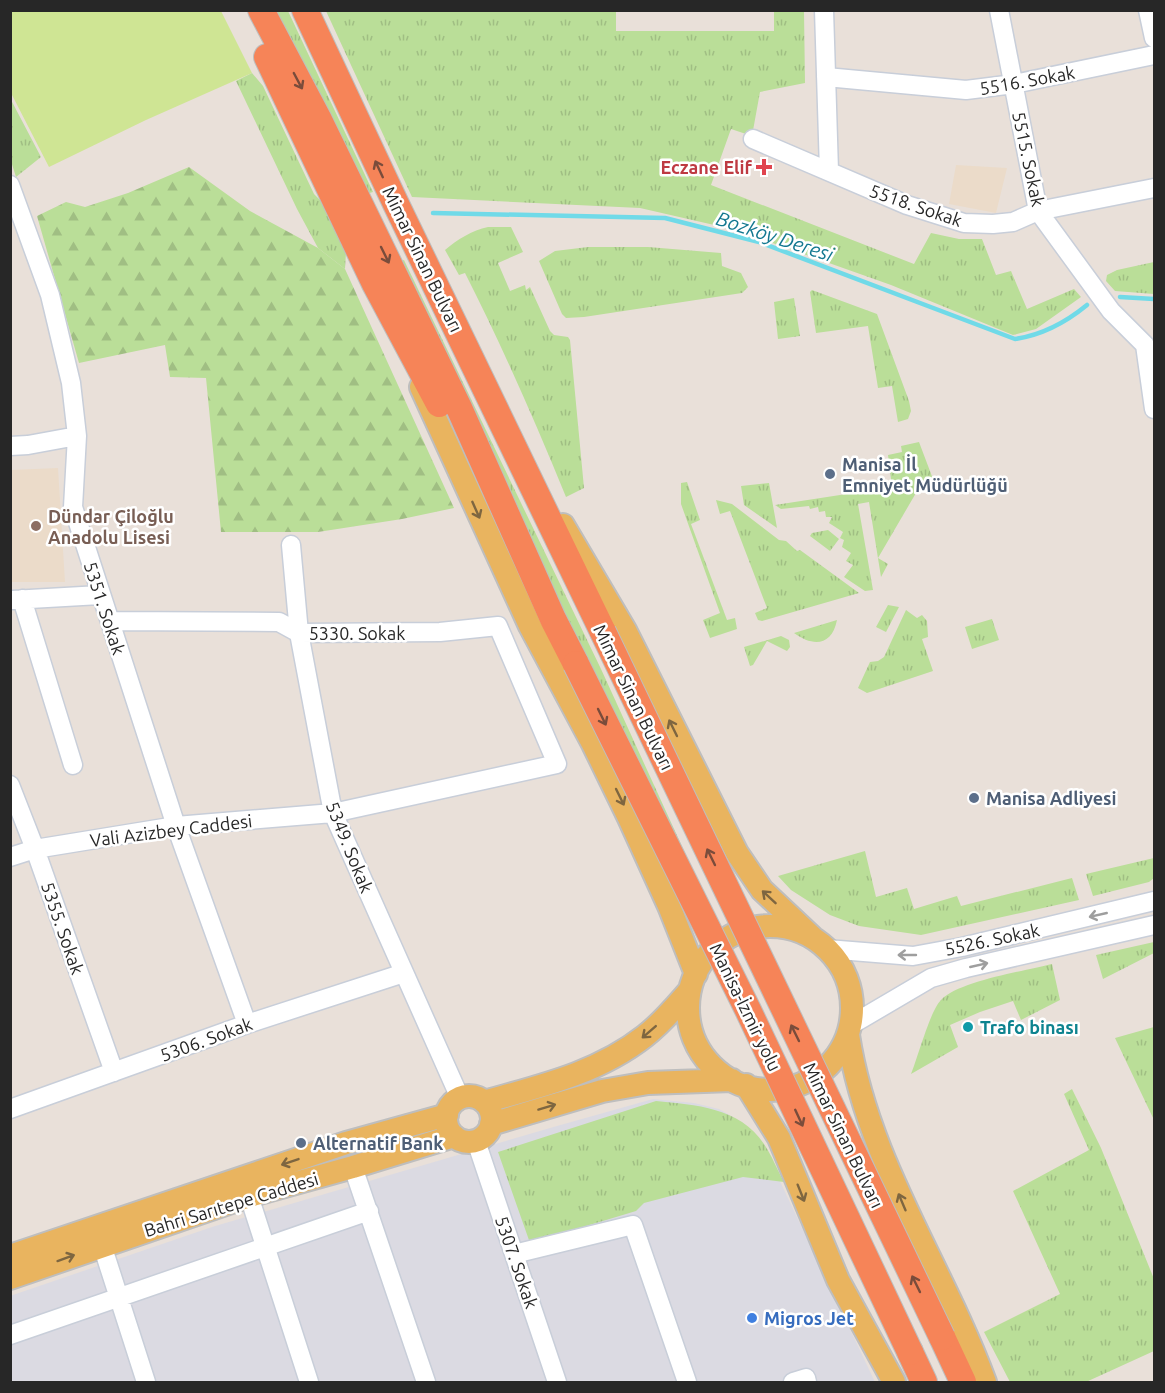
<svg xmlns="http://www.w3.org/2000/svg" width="1165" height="1393" font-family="Ubuntu,sans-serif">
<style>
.industrial{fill:#dbdae2}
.education{fill:#ebdbc9}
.grass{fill:url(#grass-tufts)}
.forest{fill:url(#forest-firs)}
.pitch{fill:#cfe594}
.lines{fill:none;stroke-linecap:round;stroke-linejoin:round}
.stream{stroke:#70dae8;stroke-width:4.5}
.minor-casing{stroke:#c8ced9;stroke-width:21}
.major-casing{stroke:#bebebe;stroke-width:26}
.highway-casing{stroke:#bebebe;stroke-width:28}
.minor{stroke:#fff;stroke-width:18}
.major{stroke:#e9b45f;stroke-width:22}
.highway{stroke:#f68458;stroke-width:26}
.highway-bridge-casing{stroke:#bebebe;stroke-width:28;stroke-linecap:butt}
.highway-bridge{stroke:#f68458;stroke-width:26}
.oneway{stroke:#7a4c3b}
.oneway2{stroke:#7e6640}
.oneway3{stroke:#9e9e9e}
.health-dot{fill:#e0444e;stroke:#fff;stroke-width:2}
.service-dot{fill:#5c6f8a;stroke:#fff;stroke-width:2}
.education-dot{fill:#8d6e63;stroke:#fff;stroke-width:2}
.culture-dot{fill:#0f9aa8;stroke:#fff;stroke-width:2}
.shop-dot{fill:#3f7fe0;stroke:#fff;stroke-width:2}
.labels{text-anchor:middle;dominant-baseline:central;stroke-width:5;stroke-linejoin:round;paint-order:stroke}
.street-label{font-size:18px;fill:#272727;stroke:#fff}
.health-label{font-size:18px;font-weight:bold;fill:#be3a42;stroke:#fff;text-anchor:end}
.service-label{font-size:18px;font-weight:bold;fill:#4e5e75;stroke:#fff;text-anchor:start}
.education-label{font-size:18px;font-weight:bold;fill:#785e54;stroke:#fff;text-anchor:start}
.culture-label{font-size:18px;font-weight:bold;fill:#0d838f;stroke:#fff;text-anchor:start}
.shop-label{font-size:18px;font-weight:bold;fill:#366cbe;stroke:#fff;text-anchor:start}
.water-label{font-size:20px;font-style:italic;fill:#137890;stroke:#fff}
</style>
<defs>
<pattern id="grass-tufts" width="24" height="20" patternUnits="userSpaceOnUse" patternTransform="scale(1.5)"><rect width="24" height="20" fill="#bade98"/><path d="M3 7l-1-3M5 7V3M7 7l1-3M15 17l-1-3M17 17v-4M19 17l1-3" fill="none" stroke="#a0be83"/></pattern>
<pattern id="forest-firs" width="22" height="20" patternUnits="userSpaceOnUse" patternTransform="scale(1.5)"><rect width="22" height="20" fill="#bade98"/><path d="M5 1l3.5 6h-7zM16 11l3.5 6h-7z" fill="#a0be83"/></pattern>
</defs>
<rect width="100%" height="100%" fill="#e9e0d9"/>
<path class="industrial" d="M653,1099L694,1103L719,1109L743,1123L778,1177L875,1382H11L10,1296L212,1227L557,1126Z"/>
<path class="education" d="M956,165L1007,168L996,213L949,204Z
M58,468L65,582H11V470Z"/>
<path class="grass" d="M277,11H288L373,192L366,194L359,183Z
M326,11H616V31H774V11H804L805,83L760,92L752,136L731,129L711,185L914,264L931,233L959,239H982L996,275L1011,271L1027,309L1074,289L1081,297L1036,329L1013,335L891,285L736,230L640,208L412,197Z
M252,73L263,86L314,194L320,200L346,252L345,269L318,248L297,209L236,81Z
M10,98L41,157L16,177L11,161Z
M488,227H511L523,252L498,263L510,291L525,285L526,290L530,287L550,331L554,335L568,337L570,340L584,488L566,497C535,421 502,346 465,273L459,275L445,250C457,240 472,230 488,227Z
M588,247H648L721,253L722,266L741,273L748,287L742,293L584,317L566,318L562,314L539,261L555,251Z
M404,260L601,669L706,899L699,902L397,262Z
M1154,262V294L1115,291L1106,281L1107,275L1117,270Z
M812,290L877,314L909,401L911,411L908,419L898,422L892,386L878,388L868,326L816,333L810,292Z
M794,298L800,336L778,339L774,302Z
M919,442L936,487L923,481L878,558L888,564L881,577L869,502L858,504L873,590L865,591L844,577L853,565L846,561L851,553L842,547L844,540L840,538L843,532L829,523L832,517H826L825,511L819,512L818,507L810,509L809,506L781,509L775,505L892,487L888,455L902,452L901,446Z
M687,482L700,520L691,524L727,620L735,618L737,629L710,638L703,620L720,613L681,504V483Z
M769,483L777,528L744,505L741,486Z
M716,500L732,504L779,540L786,541L797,551L800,550L859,593L762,621L758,620L755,613L767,608L730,511L720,514Z
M828,530L839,539L830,551L810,536L812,533Z
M888,605L899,607L886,632L876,627Z
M906,610L917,618L922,615L927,621L928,637L922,639L933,671L867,693L858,688L870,662L878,661L884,657Z
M992,619L999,640L972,649L965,627Z
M837,620C832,646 813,647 794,633Z
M781,636L789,640L790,647L787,651L767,641L753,665L750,666L744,647Z
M865,851L876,897L907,888L914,909L957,896L961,906L1072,878L1079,900L921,935L859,926L830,915L791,890L778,876Z
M1154,858V878L1149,882L1093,896L1086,874Z
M1154,942V953L1103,979L1096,955Z
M1052,964L1060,1000L1021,1020L1013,1001L980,1012L950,1025L958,1047L911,1074C918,1057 930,1011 941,1000C959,981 1025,971 1052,964Z
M1154,1027V1120L1115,1038Z
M1072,1089L1101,1148L1154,1279V1351L1086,1382H1010L984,1332L1060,1294L1013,1191L1089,1150L1064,1094Z
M656,1101C695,1105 740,1107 764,1144C772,1156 777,1169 784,1182L743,1177L644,1203L636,1211L530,1243L498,1152Z"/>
<path class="forest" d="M189,167L250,211L318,248L345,269L454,508L402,519L318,532H221L206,378L170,377L165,345L79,363L37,216L66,202L85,207L128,193Z"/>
<path class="pitch" d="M11,10L221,11L252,73L146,120L49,167L11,93Z"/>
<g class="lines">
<path class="stream" d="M433,213L665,218L759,242L1015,339C1043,335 1065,323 1087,305
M1120,297L1154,299"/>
<defs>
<path id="minor" d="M824,10L829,171
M999,10L1038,211L1111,311L1145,345
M1148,10L1154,38
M826,77L966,90L1014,84L1154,55
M753,139L907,205L964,223L993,224L1013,222L1038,211L1154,188
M10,185L50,295L71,383L77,436L73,507L176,826L247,1024
M1145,345L1154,409
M10,446L28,445L77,436
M291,545L299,633L333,813L460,1098
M22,599L73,765
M12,600L100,595
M10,785L35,849L114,1072
M10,857L35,849L176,826L333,813L557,764L498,626L440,632L299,633L279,622L110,621
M827,949L913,956L962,947L1154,901
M851,1025L931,978L966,968L1154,925
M10,1109L247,1024L404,973
M476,1141L557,1382
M353,1167L426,1382
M249,1196L309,1382
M102,1245L146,1382
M514,1254L633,1225L687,1382
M10,1335L369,1211
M793,1382L806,1378L807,1382"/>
<path id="major" d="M421,387L530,626L593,744L629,818L669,906L696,974
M563,525L625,630L737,853L762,890L812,937
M688 1008a82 82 0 1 1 164 0a82 82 0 1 1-164 0Z
M848,1035C867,1161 942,1265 985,1382
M746,1085L779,1138L838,1280L894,1382
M446 1119a23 23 0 1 1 46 0a23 23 0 1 1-46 0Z
M484,1102C541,1086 598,1073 645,1036C662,1023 676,1006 690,990
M491,1124L602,1091L648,1083L732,1080
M10,1256L346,1143L447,1115
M10,1278L249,1196L353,1167L454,1136"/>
<path id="highway" d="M261,10L318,118L460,410L553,619L576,664
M305,10L396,204L603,632
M267,57L375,284L439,404
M942,1337L963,1382
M910,1352L924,1382"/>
</defs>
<use href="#minor" class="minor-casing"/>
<use href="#major" class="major-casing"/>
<use href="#highway" class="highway-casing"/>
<use href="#minor" class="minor"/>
<use href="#major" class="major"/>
<use href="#highway" class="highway"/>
<defs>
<path id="highway-bridge" d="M603,632L942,1337
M576,664L748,1010L910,1352"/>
</defs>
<use href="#highway-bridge" class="highway-bridge-casing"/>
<use href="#highway-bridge" class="highway-bridge"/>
</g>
<defs><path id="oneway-shaft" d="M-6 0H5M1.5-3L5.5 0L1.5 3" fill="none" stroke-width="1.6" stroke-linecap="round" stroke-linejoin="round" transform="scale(1.5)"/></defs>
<g class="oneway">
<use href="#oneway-shaft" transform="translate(298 81) rotate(62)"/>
<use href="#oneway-shaft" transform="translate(379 169) rotate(-115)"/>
<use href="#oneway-shaft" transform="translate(385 255) rotate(64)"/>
<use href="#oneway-shaft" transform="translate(602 717) rotate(64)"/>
<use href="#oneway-shaft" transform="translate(711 857) rotate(-116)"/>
<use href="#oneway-shaft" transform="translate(795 1033) rotate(-116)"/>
<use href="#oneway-shaft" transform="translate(799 1118) rotate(65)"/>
<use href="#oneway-shaft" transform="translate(916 1284) rotate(-116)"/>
</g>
<g class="oneway2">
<use href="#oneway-shaft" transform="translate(476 510) rotate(66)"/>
<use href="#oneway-shaft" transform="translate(673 728) rotate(-116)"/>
<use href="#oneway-shaft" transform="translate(620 797) rotate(64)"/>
<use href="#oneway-shaft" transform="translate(769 897) rotate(-137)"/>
<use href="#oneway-shaft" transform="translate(649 1032) rotate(139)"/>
<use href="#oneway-shaft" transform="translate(547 1107) rotate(-17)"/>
<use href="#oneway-shaft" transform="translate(290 1162) rotate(161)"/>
<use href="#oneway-shaft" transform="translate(801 1193) rotate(68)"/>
<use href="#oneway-shaft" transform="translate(902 1202) rotate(-113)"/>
<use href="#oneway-shaft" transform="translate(66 1258) rotate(-20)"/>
</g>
<g class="oneway3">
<use href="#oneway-shaft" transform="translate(1098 915) rotate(167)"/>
<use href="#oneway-shaft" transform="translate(907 955) rotate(-180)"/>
<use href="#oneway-shaft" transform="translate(979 965) rotate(-13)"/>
</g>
<path class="health-dot" d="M761 158h6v6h6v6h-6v6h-6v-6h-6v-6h6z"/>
<g class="service-dot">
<circle cx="830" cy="474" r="6"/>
<circle cx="974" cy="798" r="6"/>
<circle cx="301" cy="1143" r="6"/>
</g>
<circle class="education-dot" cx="36" cy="526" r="6"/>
<circle class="culture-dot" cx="968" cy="1027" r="6"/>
<circle class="shop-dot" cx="752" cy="1318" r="6"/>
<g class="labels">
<g class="street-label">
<text transform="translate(1027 80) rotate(-10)">5516. Sokak</text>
<text transform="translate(1029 159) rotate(78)">5515. Sokak</text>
<text transform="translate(916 205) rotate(19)">5518. Sokak</text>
<text transform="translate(423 259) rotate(64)">Mimar Sinan Bulvarı</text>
<text transform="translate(105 608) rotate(72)">5351. Sokak</text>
<text x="357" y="633">5330. Sokak</text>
<text transform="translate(634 697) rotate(64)">Mimar Sinan Bulvarı</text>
<text transform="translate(171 830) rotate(-7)">Vali Azizbey Caddesi</text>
<text transform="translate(350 847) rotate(68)">5349. Sokak</text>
<text transform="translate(63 928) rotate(71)">5355. Sokak</text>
<text transform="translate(992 939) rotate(-12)">5526. Sokak</text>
<text transform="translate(746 1007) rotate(64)">Manisa-İzmir yolu</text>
<text transform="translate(206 1039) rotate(-20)">5306. Sokak</text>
<text transform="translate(844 1135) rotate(64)">Mimar Sinan Bulvarı</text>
<text transform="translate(231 1204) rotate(-17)">Bahri Sarıtepe Caddesi</text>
<text transform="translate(517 1262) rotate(71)">5307. Sokak</text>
</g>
<g class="health-label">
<text x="752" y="167">Eczane Elif</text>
</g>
<g class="service-label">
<text x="842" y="464">Manisa İl<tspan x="842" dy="21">Emniyet Müdürlüğü</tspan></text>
<text x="986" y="798">Manisa Adliyesi</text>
<text x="313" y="1143">Alternatif Bank</text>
</g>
<g class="education-label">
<text x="48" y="516">Dündar Çiloğlu<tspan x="48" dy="21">Anadolu Lisesi</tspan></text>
</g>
<g class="culture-label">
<text x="980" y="1027">Trafo binası</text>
</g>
<g class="shop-label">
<text x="764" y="1318">Migros Jet</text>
</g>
<g class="water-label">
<text transform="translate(775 236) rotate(18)">Bozköy Deresi</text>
</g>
</g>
<rect width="1165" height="1393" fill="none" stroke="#272727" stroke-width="24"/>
</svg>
